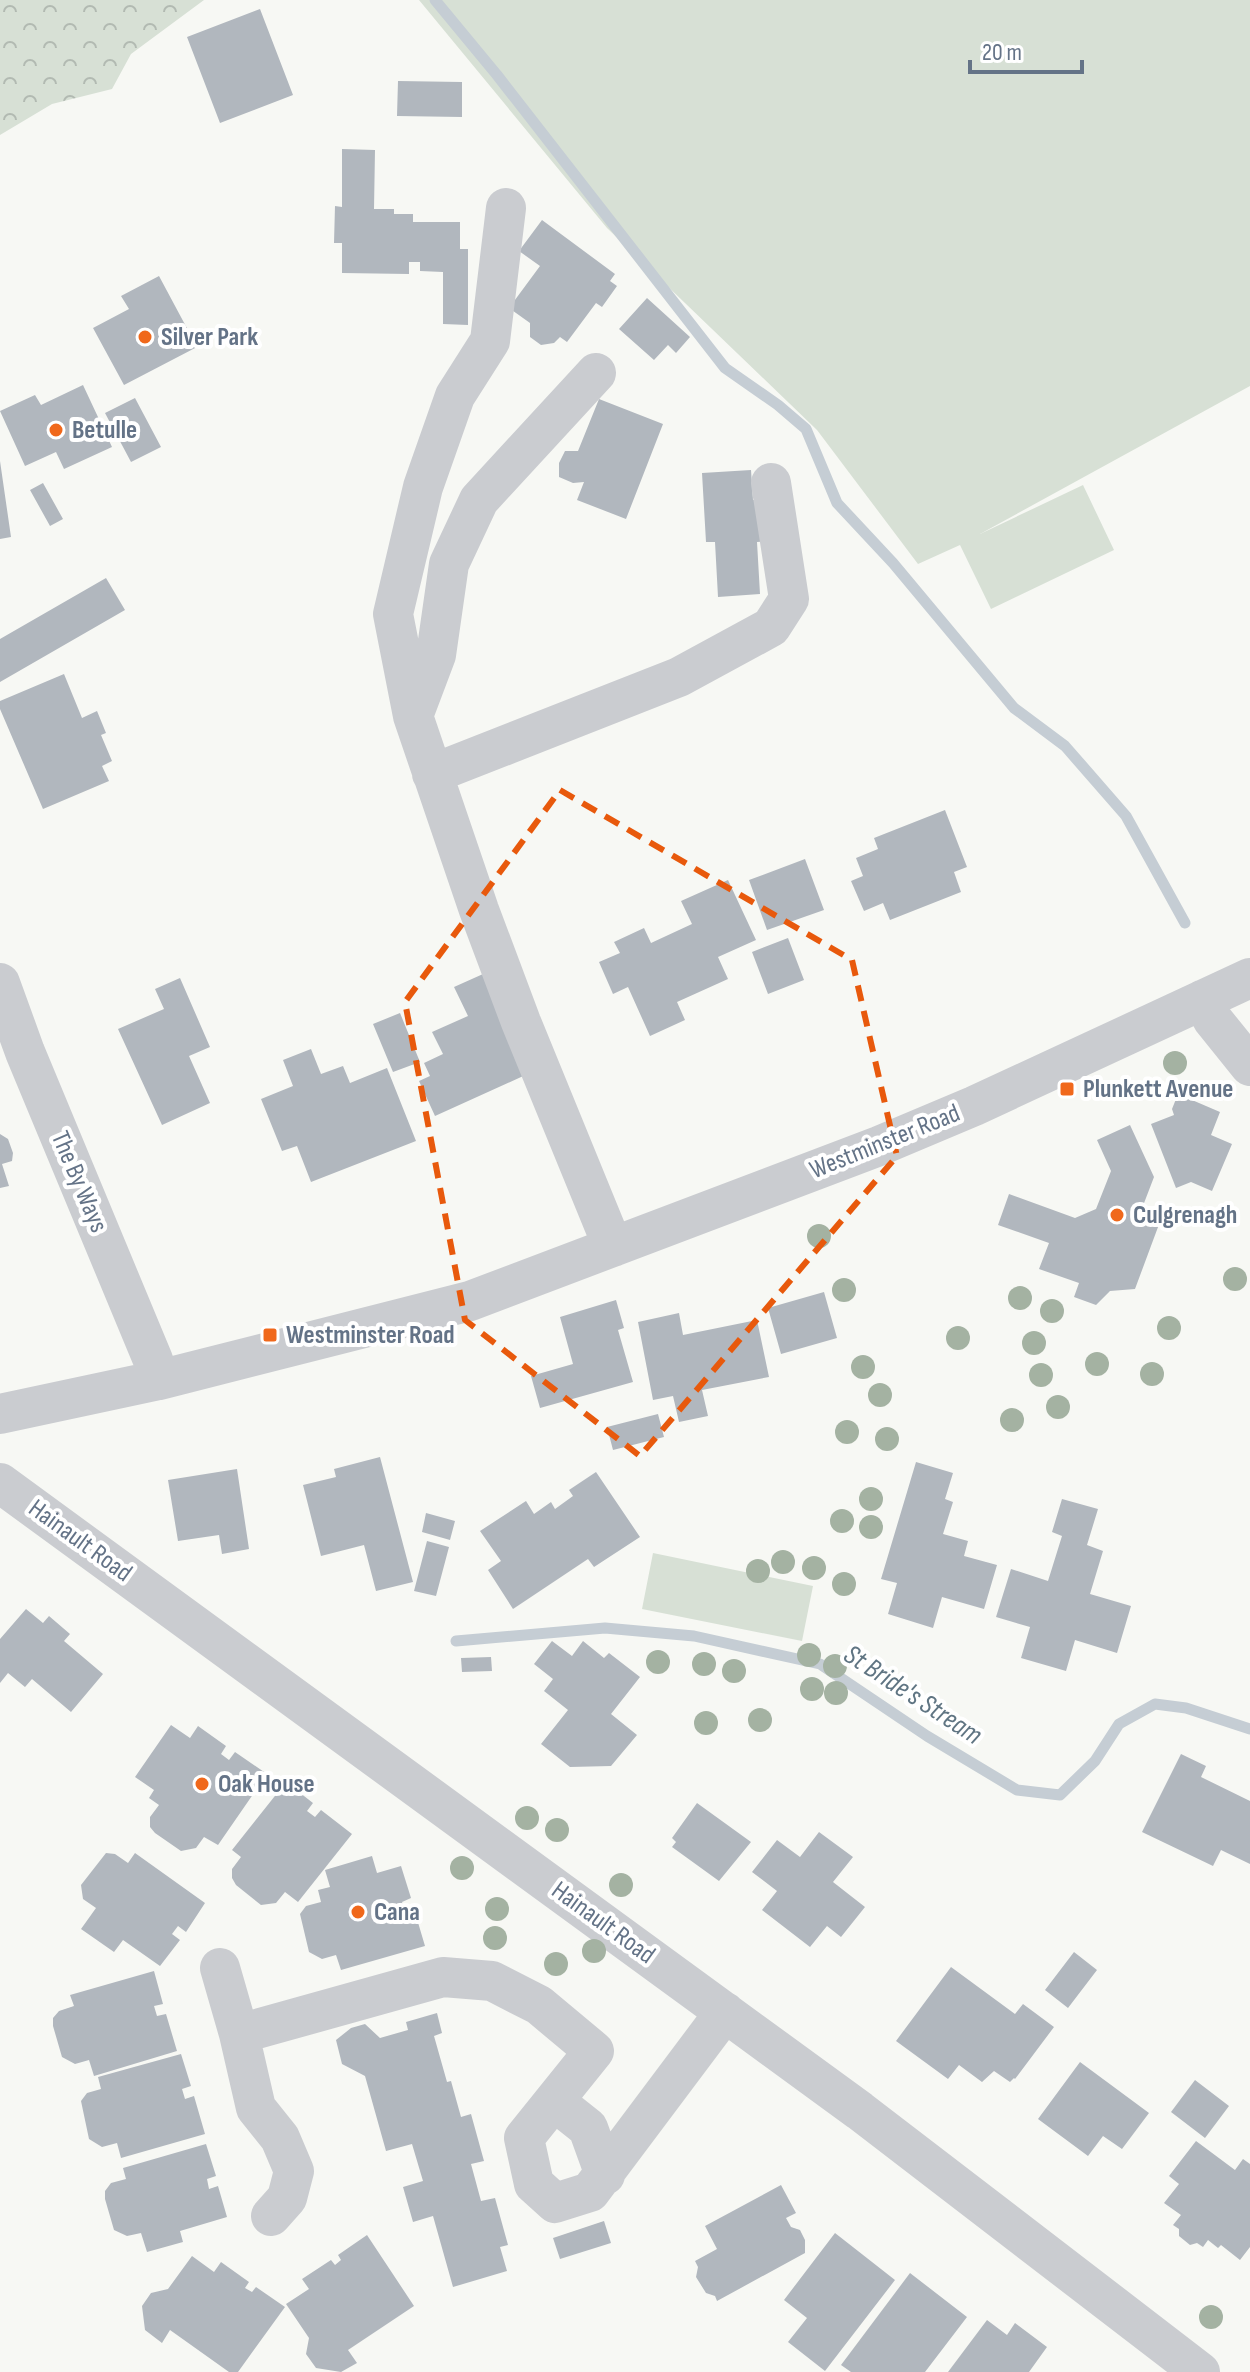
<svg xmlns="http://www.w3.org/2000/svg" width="1250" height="2372" font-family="'Sofia Sans Condensed',sans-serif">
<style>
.green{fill:#d7e0d5}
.forest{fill:url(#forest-crowns)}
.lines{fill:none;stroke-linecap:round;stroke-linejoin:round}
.stream{stroke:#c5cdd4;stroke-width:11}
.building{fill:#b1b7be}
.minor{stroke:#caccd0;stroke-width:40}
.tree{fill:#a4b2a2}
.marked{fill:none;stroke:#e8590c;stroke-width:6;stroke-dasharray:16 10;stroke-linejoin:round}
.poi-dot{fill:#f0681b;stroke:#fff;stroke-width:3}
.labels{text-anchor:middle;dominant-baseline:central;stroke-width:8;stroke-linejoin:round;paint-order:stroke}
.poi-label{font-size:26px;font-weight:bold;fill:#647387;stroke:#fff;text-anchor:start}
.street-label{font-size:26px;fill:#647387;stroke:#fff}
.water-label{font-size:28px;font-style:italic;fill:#607583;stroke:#fff}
</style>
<defs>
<pattern id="forest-crowns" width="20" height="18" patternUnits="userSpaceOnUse" patternTransform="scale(2)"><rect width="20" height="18" fill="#d7e0d5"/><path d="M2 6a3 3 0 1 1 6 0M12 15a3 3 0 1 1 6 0" fill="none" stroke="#b2bab2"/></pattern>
</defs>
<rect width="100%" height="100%" fill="#f7f8f4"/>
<path class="green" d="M419,0H1250V386L980,534L1083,485L1114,550L991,609L960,545L918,564L817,430L607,228Z
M653,1553L813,1586L802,1641L642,1609Z"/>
<path class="forest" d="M0,0H204L131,54L112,89L52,104L0,135Z"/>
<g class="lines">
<path class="stream" d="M435,0L497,75L725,368L778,405L806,429L837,503L893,563L1014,708L1065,746L1126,816L1185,923
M456,1641L605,1628L694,1636L820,1664L927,1736L1017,1790L1060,1795L1095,1761L1119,1724L1155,1704L1186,1708L1250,1729"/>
</g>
<path class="building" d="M260,9L293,95L220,123L187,37Z
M398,81L462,82V117L397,116Z
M342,149L375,150L374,209H394V214H413V222H460V249H468V325L443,324V272L420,271V262H409V274L342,273V243H334L335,206L342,207Z
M542,220L615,274L610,281L617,286L602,307L596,303L567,342L560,337L554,343L541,345L530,337V323L509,308L540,266L519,251Z
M159,276L197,347L124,385L93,328L129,309L121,296Z
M647,298L690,337L676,353L668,345L654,360L619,329Z
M83,385L112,447L64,469L56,452L25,466L0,411L35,395L41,405Z
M135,398L161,447L131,462L105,413Z
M599,399L663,424L626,519L577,500L584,482L573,483L559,477V463L565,451H578Z
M0,461L11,537L0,539Z
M751,470L753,500L766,499L769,541L757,542L760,594L718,597L715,542H706L702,473Z
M43,483L63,519L50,526L30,490Z
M106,578L125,610L0,682V639Z
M64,674L82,718L97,711L106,733L101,735L112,761L102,766L109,781L43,809L0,709V701Z
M945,810L967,867L954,872L961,892L890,920L883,903L864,911L851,881L863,876L856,858L878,849L874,838Z
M805,859L824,910L767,930L749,880Z
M728,880L756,940L718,957L728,979L677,1002L685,1020L650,1036L628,987L613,994L599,962L620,953L614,942L644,928L651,943L692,924L681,901Z
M788,938L804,980L768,994L752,952Z
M492,970L532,1072L435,1116L419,1081L430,1076L424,1063L443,1054L432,1032L468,1016L454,987Z
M180,978L210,1047L189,1056L210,1103L162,1125L118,1029L164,1009L155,989Z
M400,1013L420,1062L393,1072L373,1024Z
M311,1049L321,1074L343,1066L350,1083L387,1068L416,1141L311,1182L297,1146L282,1151L261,1099L293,1086L283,1060Z
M1178,1094L1220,1112L1211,1135L1232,1144L1212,1191L1191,1182L1176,1188L1151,1124L1174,1115L1172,1109Z
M1130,1125L1154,1177L1141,1211L1161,1219L1135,1289L1110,1291L1096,1305L1074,1297L1079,1283L1039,1269L1049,1243L998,1225L1009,1194L1075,1218L1096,1209L1111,1171L1097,1140Z
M0,1134L8,1139L13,1153L12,1161L2,1164L9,1186L0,1188Z
M824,1292L837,1338L781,1354L768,1308Z
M616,1300L624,1328L618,1330L633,1382L540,1408L531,1376L573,1364L560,1317Z
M679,1313L683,1335L757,1320L769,1377L702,1390L708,1416L679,1422L673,1396L653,1400L638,1322Z
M658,1414L664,1437L613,1450L607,1427Z
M380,1457L413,1582L376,1591L364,1545L321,1556L303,1485L336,1477L334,1469Z
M916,1462L953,1473L945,1499L953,1502L943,1534L968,1541L964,1556L997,1565L984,1609L942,1597L933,1628L888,1614L897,1583L881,1579Z
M237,1469L249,1549L222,1554L219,1535L178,1541L168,1480Z
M596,1472L640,1537L594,1567L588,1559L513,1609L488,1570L501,1561L480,1531L526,1501L534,1514L551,1502L555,1509L573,1496L569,1490Z
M1062,1499L1098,1509L1087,1545L1103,1551L1090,1594L1131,1606L1117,1653L1075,1640L1066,1671L1021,1658L1030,1627L996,1617L1011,1569L1048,1581L1062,1536L1052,1532Z
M426,1513L455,1521L450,1540L422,1532Z
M427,1541L449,1547L436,1596L414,1591Z
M26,1609L43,1623L49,1616L70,1634L64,1641L103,1674L71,1712L32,1679L25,1687L8,1673L0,1683V1639Z
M552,1641L572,1656L583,1641L604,1658L609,1653L640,1677L611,1714L637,1735L611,1766L570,1767L541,1744L568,1710L544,1691L553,1679L534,1664Z
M491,1657L492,1671L462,1672L461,1658Z
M171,1725L190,1738L198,1726L226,1746L221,1754L229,1760L235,1752L267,1774L218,1845L204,1837L196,1848L181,1851L155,1833L150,1827V1817L159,1805L149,1798L154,1790L135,1777Z
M1181,1754L1206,1766L1201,1777L1250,1801V1864L1221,1850L1213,1866L1142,1832Z
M286,1782L313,1803L307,1811L315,1817L321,1810L352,1834L298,1902L285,1892L276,1903L261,1905L236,1885L232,1878V1869L241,1857L232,1850Z
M697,1803L751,1842L719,1881L672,1847L676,1842L672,1838Z
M819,1832L853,1857L833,1882L865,1907L841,1937L827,1926L810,1947L762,1910L777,1891L752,1872L777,1840L800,1857Z
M106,1853L115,1854L128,1863L135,1853L205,1903L186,1932L178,1926L172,1934L180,1940L160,1966L123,1940L114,1952L81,1929L96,1908L83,1899L81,1885Z
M372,1856L377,1873L401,1866L411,1898L402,1902L405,1911L414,1909L425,1946L341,1970L336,1955L322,1959L309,1952L300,1914L306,1906L321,1902L318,1890L330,1887L325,1870Z
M1074,1952L1097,1970L1068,2008L1045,1990Z
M951,1967L1015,2014L1023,2004L1054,2027L1015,2079L1014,2078L1010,2082L994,2071L982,2082L959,2065L948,2079L896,2041Z
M154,1971L163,2004L154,2006L157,2016L166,2014L177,2051L94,2076L89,2060L75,2064L62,2057L53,2026V2018L59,2011L74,2006L70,1995Z
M437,2013L442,2033L434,2036L447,2082L451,2081L461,2117L471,2114L484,2161L471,2164L481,2201L495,2198L508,2245L500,2247L507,2271L453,2287L433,2216L413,2222L403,2187L423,2181L412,2144L386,2151L365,2076L342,2064L336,2040L351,2028L365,2024L380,2038L408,2030L406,2022Z
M181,2054L191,2086L182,2089L185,2099L194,2096L205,2134L121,2158L117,2143L102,2147L89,2139L81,2101L87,2093L101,2089L98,2077Z
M1080,2062L1149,2113L1122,2149L1103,2136L1088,2156L1038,2119Z
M1195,2080L1229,2106L1205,2138L1171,2112Z
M1196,2141L1235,2170L1243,2159L1250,2164V2247L1240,2260L1221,2245L1218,2248L1208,2240L1203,2247L1197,2243L1190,2245L1179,2236V2229L1173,2225L1181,2215L1164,2203L1179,2184L1169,2176Z
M206,2144L216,2176L207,2179L209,2189L218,2186L227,2217L180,2231L183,2242L147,2252L141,2233L127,2236L114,2230L105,2199V2191L111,2183L126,2179L123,2168Z
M781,2185L796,2213L786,2218L791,2227L800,2230L805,2240V2253L717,2301L715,2296L706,2293L696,2277L698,2267L695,2261L717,2249L705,2226Z
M604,2221L611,2243L560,2259L553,2238Z
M835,2233L895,2280L825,2371L788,2342L807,2318L784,2300Z
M367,2235L414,2306L348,2350L357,2363L341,2372L316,2368L306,2354L309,2338L286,2304L309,2289L302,2279L331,2260L335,2265L341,2260L338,2255Z
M192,2256L214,2272L221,2262L249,2282L245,2288L252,2292L256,2287L285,2307L238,2372H229L170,2330L162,2343L145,2330L142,2306L151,2293L168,2289Z
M910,2273L967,2317L925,2372H851L841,2365Z
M987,2320L1007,2335L1015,2323L1047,2347L1029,2372H948Z"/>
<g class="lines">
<path class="minor" d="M506,208L490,341L455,396L423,487L393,614L413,716L479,910L521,1022L613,1247
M413,716L436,655L449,564L479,500L596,373
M432,774L679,677L771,627L789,599L771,483
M0,983L25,1052L153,1360L159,1380
M1202,1000L1213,1020L1250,1066
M0,1414L159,1380L470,1301L879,1146L974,1106L1250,978
M0,1483L860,2111L1200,2372
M220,1968L239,2034L256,2108L280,2138L294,2171L287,2198L271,2216
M239,2034L443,1977L492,1981L539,2005L594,2051L524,2138L534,2184L555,2203L590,2192L725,2012
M554,2101L588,2128L605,2175"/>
</g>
<g class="tree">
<circle cx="1175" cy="1063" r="12"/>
<circle cx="819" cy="1236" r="12"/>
<circle cx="1235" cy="1279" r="12"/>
<circle cx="844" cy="1290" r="12"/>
<circle cx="1020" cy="1298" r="12"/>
<circle cx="1052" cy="1311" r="12"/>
<circle cx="1169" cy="1328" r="12"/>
<circle cx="958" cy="1338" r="12"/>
<circle cx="1034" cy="1343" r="12"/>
<circle cx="1097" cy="1364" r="12"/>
<circle cx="863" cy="1367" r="12"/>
<circle cx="1152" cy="1374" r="12"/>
<circle cx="1041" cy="1375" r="12"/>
<circle cx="880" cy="1395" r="12"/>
<circle cx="1058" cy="1407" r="12"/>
<circle cx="1012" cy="1420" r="12"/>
<circle cx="847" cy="1432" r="12"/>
<circle cx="887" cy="1439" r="12"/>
<circle cx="871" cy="1499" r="12"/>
<circle cx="842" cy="1521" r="12"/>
<circle cx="871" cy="1527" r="12"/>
<circle cx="783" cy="1562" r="12"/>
<circle cx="814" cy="1568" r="12"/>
<circle cx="758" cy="1571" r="12"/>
<circle cx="844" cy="1584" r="12"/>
<circle cx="809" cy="1655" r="12"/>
<circle cx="658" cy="1662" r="12"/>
<circle cx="704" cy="1664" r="12"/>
<circle cx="835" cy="1666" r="12"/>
<circle cx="734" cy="1671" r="12"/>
<circle cx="812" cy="1689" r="12"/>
<circle cx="836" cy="1693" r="12"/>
<circle cx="760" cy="1720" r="12"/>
<circle cx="706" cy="1723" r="12"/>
<circle cx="527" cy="1818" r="12"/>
<circle cx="557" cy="1830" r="12"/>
<circle cx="462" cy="1868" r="12"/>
<circle cx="621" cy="1885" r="12"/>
<circle cx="497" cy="1909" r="12"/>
<circle cx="495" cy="1938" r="12"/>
<circle cx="594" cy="1951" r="12"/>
<circle cx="556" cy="1964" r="12"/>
<circle cx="1211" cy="2317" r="12"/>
</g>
<path class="marked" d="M560,790L852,960L897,1156L640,1456L465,1320L405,1002Z"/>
<g class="poi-dot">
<circle cx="145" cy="337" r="8"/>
<circle cx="56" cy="430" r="8"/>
<rect x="1059" y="1081" width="16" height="16" rx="4"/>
<circle cx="1117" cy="1215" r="8"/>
<rect x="262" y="1327" width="16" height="16" rx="4"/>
<circle cx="202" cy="1784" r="8"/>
<circle cx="358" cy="1912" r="8"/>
</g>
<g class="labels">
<g class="poi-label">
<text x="161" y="337">Silver Park</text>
<text x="72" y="430">Betulle</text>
<text x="1083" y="1089">Plunkett Avenue</text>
<text x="1133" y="1215">Culgrenagh</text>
<text x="286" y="1335">Westminster Road</text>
<text x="218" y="1784">Oak House</text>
<text x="374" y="1912">Cana</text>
</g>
<g class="street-label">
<text transform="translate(885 1142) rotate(-22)">Westminster Road</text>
<text transform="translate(79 1182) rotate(67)">The By Ways</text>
<text transform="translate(80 1541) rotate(36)">Hainault Road</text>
<text transform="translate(603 1923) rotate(36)">Hainault Road</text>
</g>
<g class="water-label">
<text transform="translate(913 1695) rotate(33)">St Bride's Stream</text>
</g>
</g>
<path d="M970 60v12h112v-12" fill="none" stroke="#647387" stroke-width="4"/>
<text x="982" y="60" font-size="24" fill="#647387" stroke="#ffffff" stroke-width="6" paint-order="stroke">20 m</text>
</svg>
